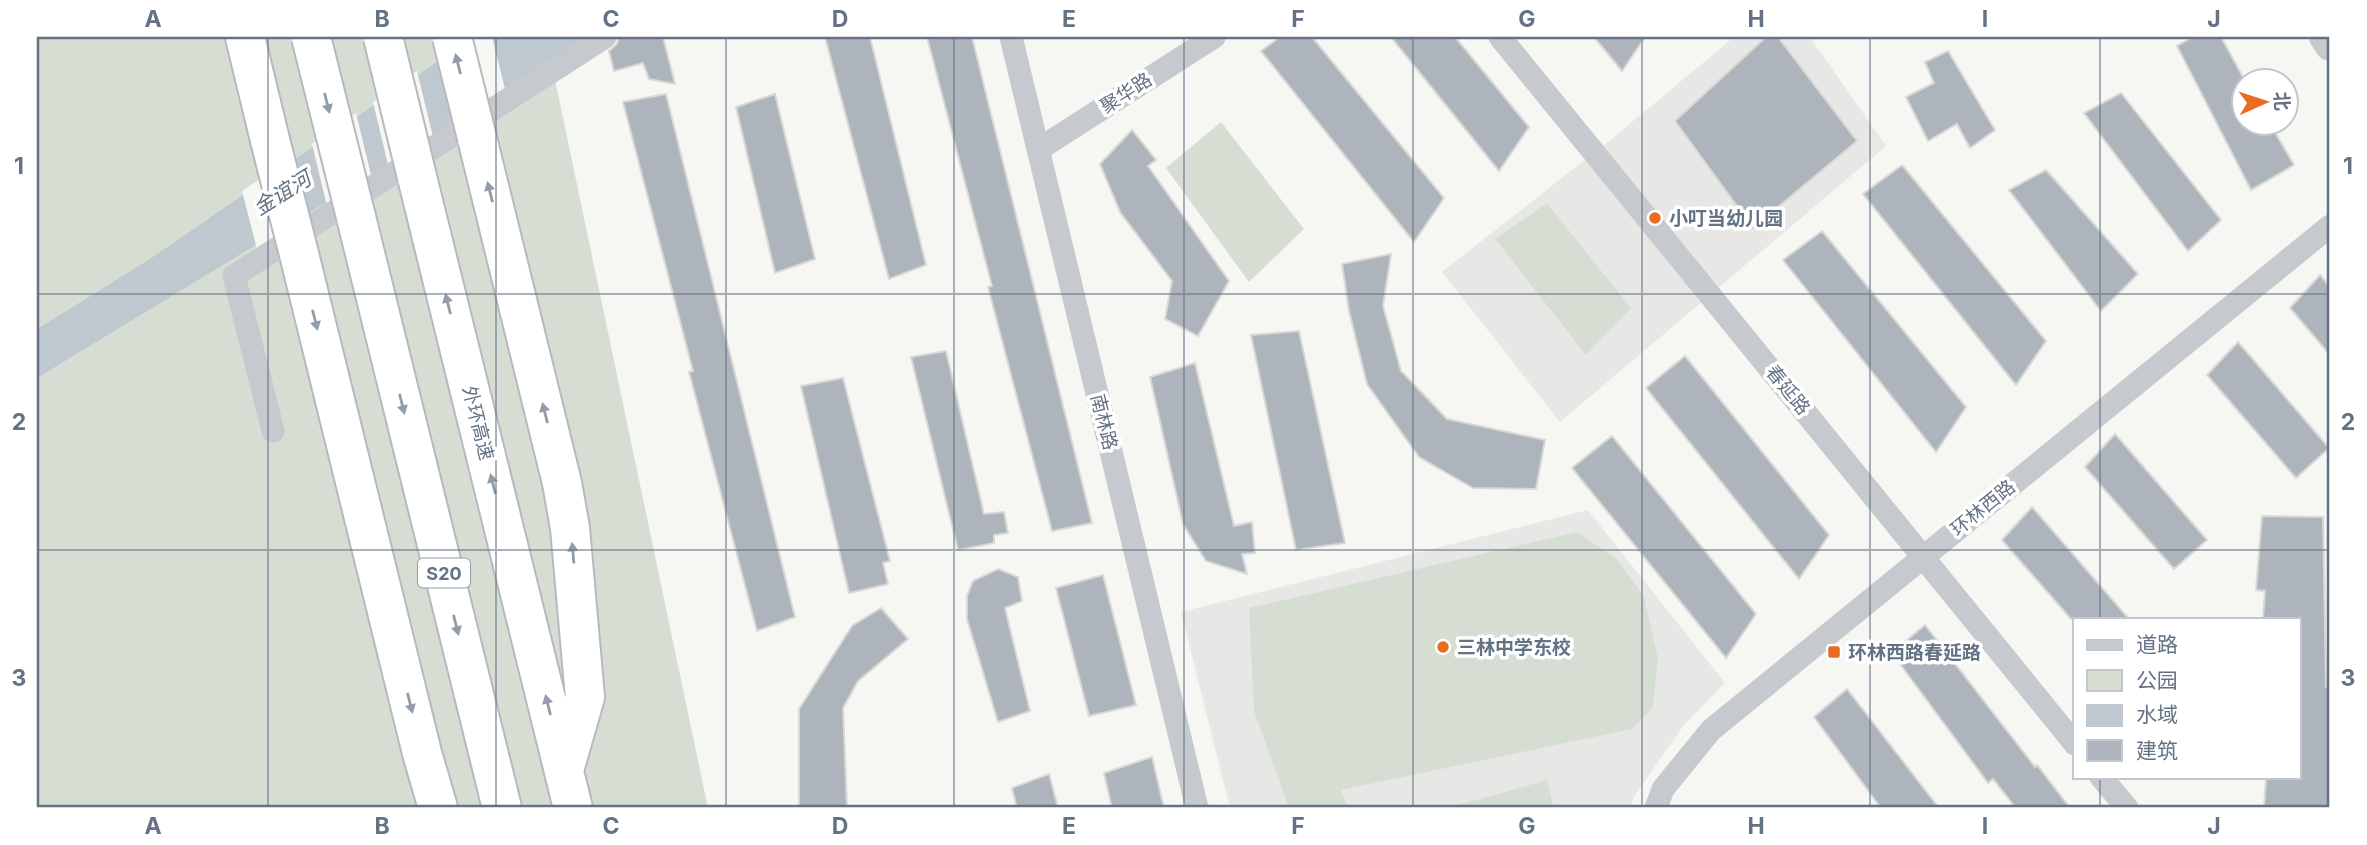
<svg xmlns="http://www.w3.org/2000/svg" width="2367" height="845" font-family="Inter,'Noto Sans SC',sans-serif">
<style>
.built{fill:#e7e8e6}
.green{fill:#d6ded4}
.water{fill:#bfc8ce}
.pier{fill:#f6f7f3}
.building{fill:#aeb4bb;stroke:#d8d8d6;stroke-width:2}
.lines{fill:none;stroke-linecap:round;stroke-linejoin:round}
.motorway-casing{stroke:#b6b9bd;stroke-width:42}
.minor{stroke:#c6c9cd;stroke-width:23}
.tertiary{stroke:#c6c9cd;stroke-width:30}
.motorway{stroke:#fff;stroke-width:38}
.motorway-bridge-casing{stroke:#b6b9bd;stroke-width:42;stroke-linecap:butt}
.motorway-bridge{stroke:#fff;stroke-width:38}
.oneway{fill:#929caa}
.grid{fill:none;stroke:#647285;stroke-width:2;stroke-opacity:0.55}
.poi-dot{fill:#e96c21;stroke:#fff;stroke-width:2.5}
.labels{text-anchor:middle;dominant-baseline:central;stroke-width:7;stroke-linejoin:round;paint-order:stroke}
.shield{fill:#fff;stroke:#929caa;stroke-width:2}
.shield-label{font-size:18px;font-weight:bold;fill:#647285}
.street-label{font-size:19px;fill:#647285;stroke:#fff}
.poi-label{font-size:19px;font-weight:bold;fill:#647285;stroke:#fff;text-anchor:start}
.water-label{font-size:21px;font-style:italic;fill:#607382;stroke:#fff}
.neatline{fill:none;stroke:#647285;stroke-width:2.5}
.grid-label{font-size:23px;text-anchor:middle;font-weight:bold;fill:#647285}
</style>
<rect width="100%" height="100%" fill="#f6f7f3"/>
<path class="built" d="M1734,37H1810L1886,146L1560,422L1442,272L1614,137Z
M1588,510L1725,683L1684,725L1635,795L1630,808H1230L1181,612Z"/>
<path class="green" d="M37,37H546L708,808H37Z
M1221,122L1304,229L1249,282L1166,168Z
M1547,203L1631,308L1586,355L1495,239Z
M1577,532L1617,559L1644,597L1658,658L1653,707L1632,729L1341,790L1348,808H1289L1254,711L1249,608Z
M1547,780L1554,808H1447Z"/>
<path class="water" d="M473,37H598L37,378V329L147,261Z"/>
<path class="pier" d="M467,37H492L507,97L461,125Z
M417,71L434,141L389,169L373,102Z
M356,113L372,179L327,206L312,144Z
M288,160L303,221L257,249L242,191Z"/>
<path class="building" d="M619,37H663L675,84L649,79L643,63L614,71L609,51L617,44Z
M825,37H870L926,265L889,279Z
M927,37H972L1092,523L1052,531L988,287L992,286Z
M1280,37H1312L1444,198L1414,242L1261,51Z
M1391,37H1455L1529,127L1499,171Z
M1594,37H1645L1622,71Z
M1766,37H1778L1857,141L1753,228L1675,121Z
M2193,37H2221L2244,79V122H2269L2294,165L2251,190L2177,46Z
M1948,51L1995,130L1970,148L1957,124L1928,141L1906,97L1934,83L1925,62Z
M2121,93L2221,220L2188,251L2084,113Z
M666,94L795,617L757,631L689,372L693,371L623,102Z
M775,94L815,259L775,273L736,107Z
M1132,130L1156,160L1148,166L1229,281L1198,336L1165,319L1172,281L1120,212L1100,164Z
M1902,165L2046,341L2016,385L1863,194Z
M2046,170L2138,274L2101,311L2009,190Z
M1822,231L1966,407L1936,452L1783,260Z
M1391,254L1383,306L1401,371L1447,419L1545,440L1536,489L1473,488L1419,457L1367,384L1349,311L1342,264Z
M2320,275L2330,287V355L2290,308Z
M1299,331L1345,543L1296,550L1251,335Z
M2238,342L2329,448L2296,478L2207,375Z
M946,351L984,514L1004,512L1008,533L994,535V543L958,550L911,357Z
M1685,356L1829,535L1799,579L1646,388Z
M1195,363L1234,526L1252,522L1255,553L1242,554L1247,574L1206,561L1183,524L1150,377Z
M843,378L890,561L883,563L888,584L849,593L801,386Z
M2115,434L2207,540L2174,569L2085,467Z
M1612,436L1756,614L1726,658L1572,468Z
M2032,507L2129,619H2071L2002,540Z
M2262,516L2323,517L2326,687H2328V808H2264L2266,778H2299V619H2263L2265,591L2256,590Z
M998,569L1018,577L1022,601L1005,608L1030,711L998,722L967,619V596L973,581Z
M1103,575L1136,705L1089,716L1056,588Z
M881,608L908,639L858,681L843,708L847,808H799V709L852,626Z
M1925,625L2035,767L2037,765L2070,808H2016L1993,779L1988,783L1892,653Z
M1847,689L1939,808H1881L1814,717Z
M1152,757L1164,808H1112L1104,773Z
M1049,774L1058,808H1017L1012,788Z"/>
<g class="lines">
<defs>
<path id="motorway" d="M245,37L270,140
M477,138L562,483L570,528L585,697L564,770
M417,177L573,808
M356,217L502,808
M299,254L422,753L438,808"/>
</defs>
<use href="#motorway" class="motorway-casing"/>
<path class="minor" d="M1011,37L1197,808
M1500,37L2075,744
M1039,149L1214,37
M273,431L234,276L605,37
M2101,777L2127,808
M1656,808L1663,789L1711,730L2330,226"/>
<path class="tertiary" d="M2324,37L2330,46"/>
<use href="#motorway" class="motorway"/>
<defs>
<path id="motorway-bridge" d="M311,37L356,217
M383,37L417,177
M452,37L477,138
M270,140L299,254"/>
</defs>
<use href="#motorway-bridge" class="motorway-bridge-casing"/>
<use href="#motorway-bridge" class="motorway-bridge"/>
</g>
<defs><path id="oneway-solid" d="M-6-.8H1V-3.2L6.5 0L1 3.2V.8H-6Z" transform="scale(1.75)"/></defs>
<g class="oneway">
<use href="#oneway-solid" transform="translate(458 64) rotate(-104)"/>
<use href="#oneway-solid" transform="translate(327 103) rotate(76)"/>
<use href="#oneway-solid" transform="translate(490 192) rotate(-104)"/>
<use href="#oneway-solid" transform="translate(448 304) rotate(-104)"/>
<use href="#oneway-solid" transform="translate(315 320) rotate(76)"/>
<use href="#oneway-solid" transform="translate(402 404) rotate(76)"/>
<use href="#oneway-solid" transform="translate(545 413) rotate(-104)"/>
<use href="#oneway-solid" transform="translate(493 484) rotate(-104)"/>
<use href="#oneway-solid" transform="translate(573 553) rotate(-95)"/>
<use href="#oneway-solid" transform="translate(456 625) rotate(76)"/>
<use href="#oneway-solid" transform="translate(410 703) rotate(76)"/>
<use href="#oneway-solid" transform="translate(548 705) rotate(-104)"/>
</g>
<path class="grid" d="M268,37V808M496,37V808M726,37V808M954,37V808M1184,37V808M1413,37V808M1642,37V808M1870,37V808M2100,37V619M37,294H2330M37,550H2330M2100,777V808"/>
<g class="poi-dot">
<circle cx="1655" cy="218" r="7"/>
<circle cx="1443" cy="647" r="7"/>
<rect x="1827" y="645" width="14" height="14" rx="3.5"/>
</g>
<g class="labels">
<rect class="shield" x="418" y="558.5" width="52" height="29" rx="5"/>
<g class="shield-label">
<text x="444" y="573">S20</text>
</g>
<g class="street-label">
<text transform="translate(1126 93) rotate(-33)">聚华路</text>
<text transform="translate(1788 390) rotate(51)">春延路</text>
<text transform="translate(1104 422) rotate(76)">南林路</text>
<text transform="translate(478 423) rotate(76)">外环高速</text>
<text transform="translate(1983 508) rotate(-39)">环林西路</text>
</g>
<g class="poi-label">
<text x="1669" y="218">小叮当幼儿园</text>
<text x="1457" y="647">三林中学东校</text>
<text x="1848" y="652">环林西路春延路</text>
</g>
<g class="water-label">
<text transform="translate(282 193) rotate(-32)">金谊河</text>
</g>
</g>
<rect width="2367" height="845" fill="none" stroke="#ffffff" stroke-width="77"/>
<rect x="2073" y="618" width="228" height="161" fill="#ffffff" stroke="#c1c7ce" stroke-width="2"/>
<rect x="2087" y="640" width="35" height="10" fill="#c6c9cd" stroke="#c1c7ce" stroke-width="2"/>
<text x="2136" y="652" font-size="21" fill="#647285">道路</text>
<rect x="2087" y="670" width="35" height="21" fill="#d6ded4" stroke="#c1c7ce" stroke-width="2"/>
<text x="2136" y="688" font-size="21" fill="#647285">公园</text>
<rect x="2087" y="705" width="35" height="21" fill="#bfc8ce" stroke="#c1c7ce" stroke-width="2"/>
<text x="2136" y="722" font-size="21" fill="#647285">水域</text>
<rect x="2087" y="740" width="35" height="21" fill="#aeb4bb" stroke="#c1c7ce" stroke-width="2"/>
<text x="2136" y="758" font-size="21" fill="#647285">建筑</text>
<g transform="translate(2265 102) rotate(87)"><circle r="33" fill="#ffffff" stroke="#c1c7ce" stroke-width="2"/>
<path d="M0-5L12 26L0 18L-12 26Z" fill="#e96c21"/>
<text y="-10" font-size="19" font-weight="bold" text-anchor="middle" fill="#647285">北</text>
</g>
<rect x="38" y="38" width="2290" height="768" class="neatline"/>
<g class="grid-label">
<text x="153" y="27">A</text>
<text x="382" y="27">B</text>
<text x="611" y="27">C</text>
<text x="840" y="27">D</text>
<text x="1069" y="27">E</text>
<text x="1298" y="27">F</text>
<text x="1527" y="27">G</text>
<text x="1756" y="27">H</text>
<text x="1985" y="27">I</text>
<text x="2214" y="27">J</text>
<text x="19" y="174">1</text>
<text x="2348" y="174">1</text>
<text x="19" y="430">2</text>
<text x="2348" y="430">2</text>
<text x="19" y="686">3</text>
<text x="2348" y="686">3</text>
<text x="153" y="834">A</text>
<text x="382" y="834">B</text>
<text x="611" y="834">C</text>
<text x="840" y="834">D</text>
<text x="1069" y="834">E</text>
<text x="1298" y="834">F</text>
<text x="1527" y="834">G</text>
<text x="1756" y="834">H</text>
<text x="1985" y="834">I</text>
<text x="2214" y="834">J</text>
</g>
</svg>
